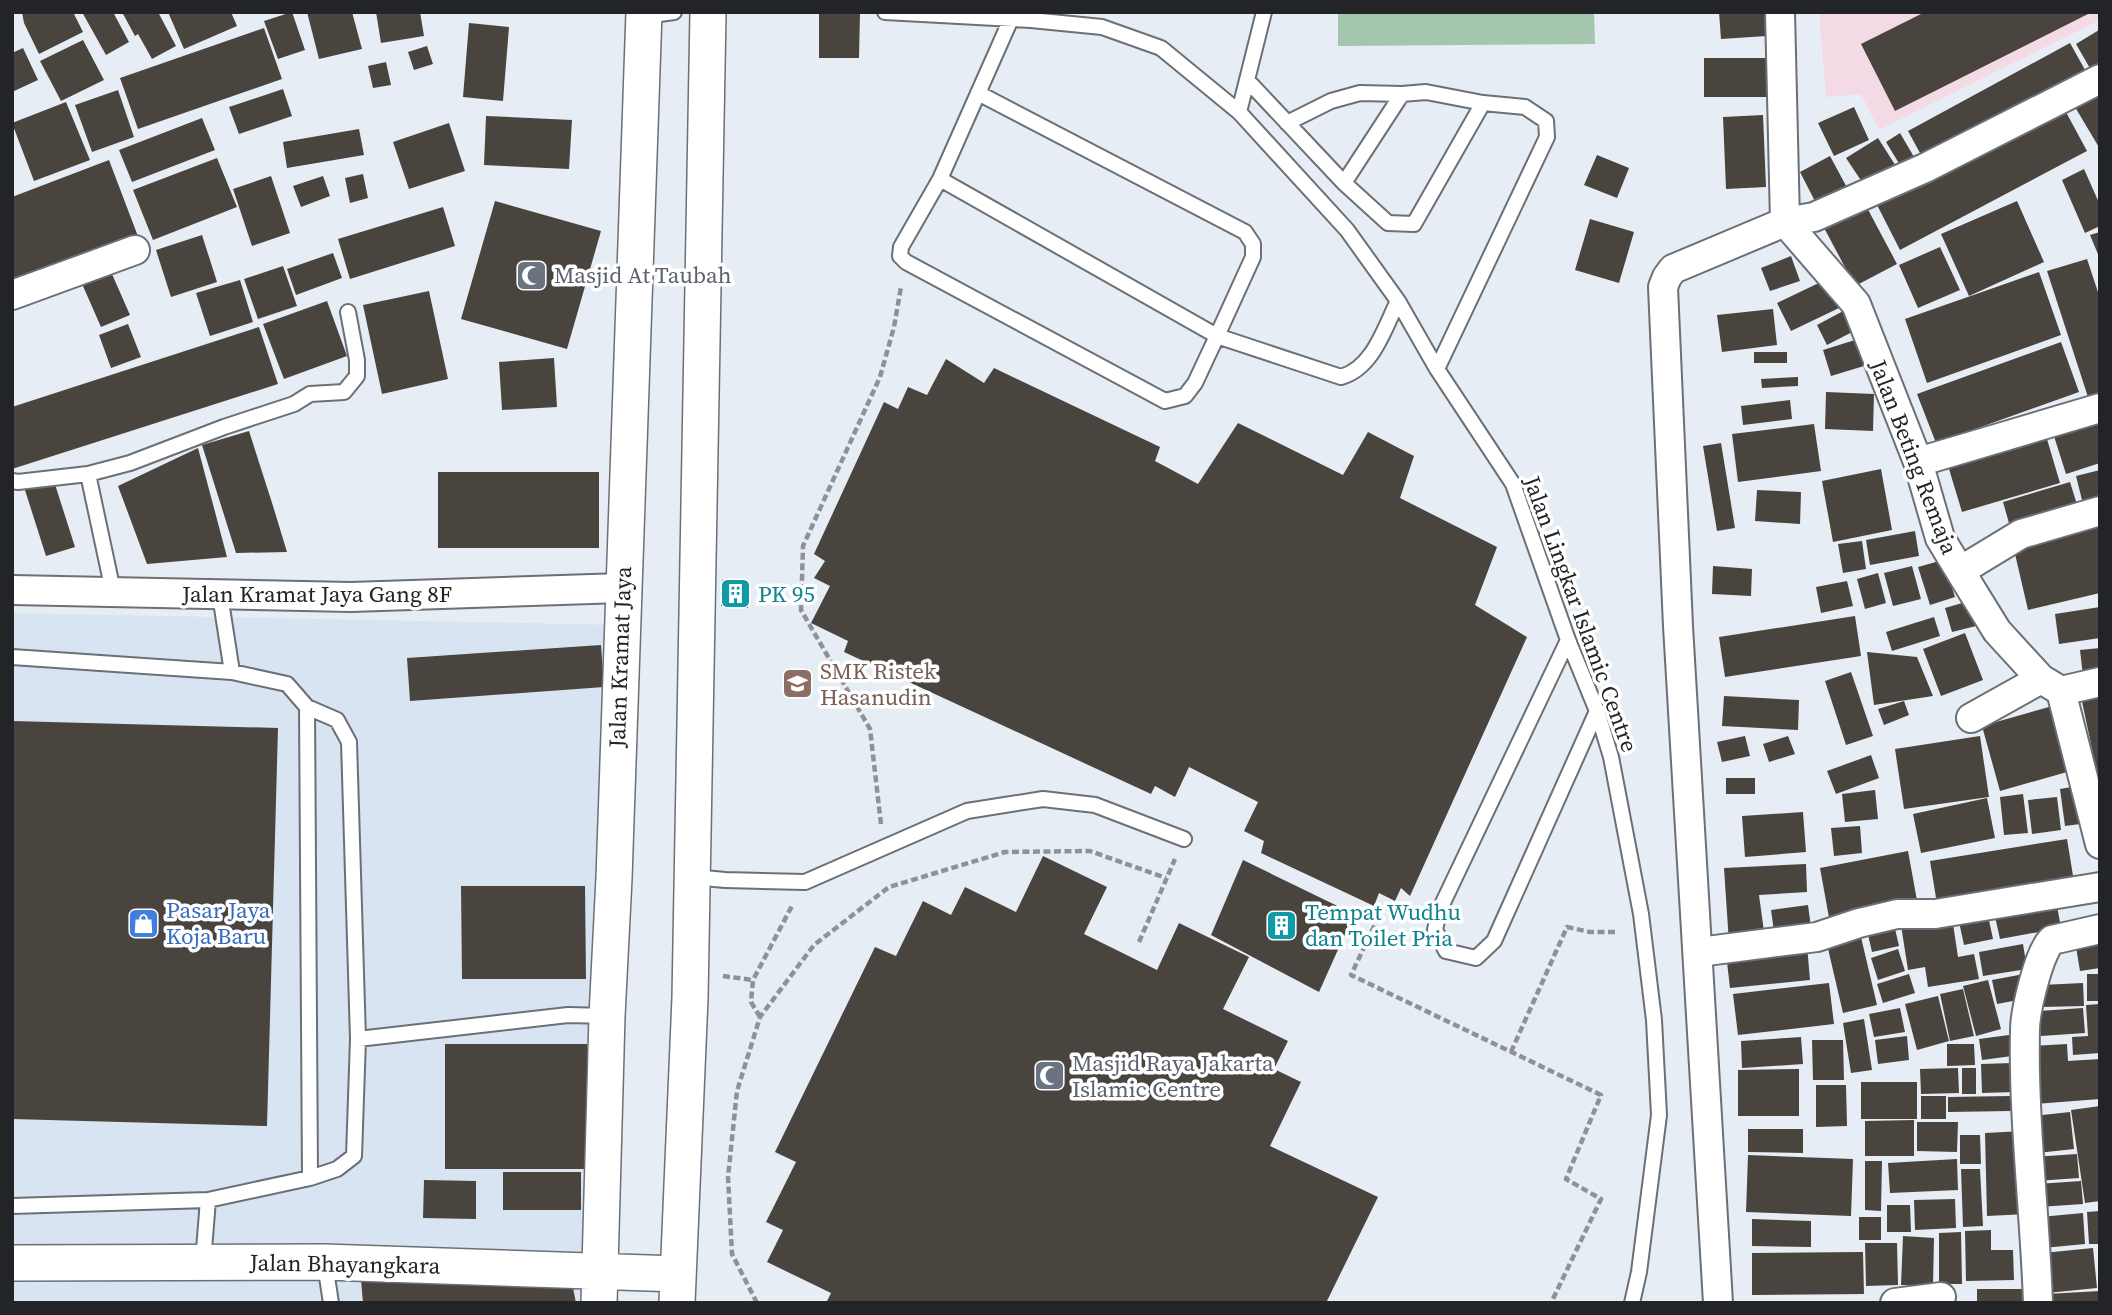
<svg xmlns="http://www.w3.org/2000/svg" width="2112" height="1315" font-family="'Source Serif 4',serif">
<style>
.built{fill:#d8e4f1}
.education{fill:#f3dae4}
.green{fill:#a4c6ae}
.building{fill:#4a443f}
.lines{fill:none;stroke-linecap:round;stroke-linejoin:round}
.service-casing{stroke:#6b7076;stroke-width:18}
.minor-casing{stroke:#6b7076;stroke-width:32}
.tertiary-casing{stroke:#6b7076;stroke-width:38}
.path{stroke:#8e9297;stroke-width:4.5;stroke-dasharray:7 3.5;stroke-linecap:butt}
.service{stroke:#fff;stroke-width:14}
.minor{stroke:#fff;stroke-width:28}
.tertiary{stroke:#fff;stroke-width:35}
.labels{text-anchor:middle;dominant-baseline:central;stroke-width:7;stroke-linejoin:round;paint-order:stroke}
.worship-label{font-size:23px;fill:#5b616d;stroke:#fff;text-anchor:start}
.street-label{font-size:23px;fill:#222427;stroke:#fff}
.culture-label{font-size:23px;fill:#0d838f;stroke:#fff;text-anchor:start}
.education-label{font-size:23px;fill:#785e54;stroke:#fff;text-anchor:start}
.shop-label{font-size:23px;fill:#366cbe;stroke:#fff;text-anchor:start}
</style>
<rect width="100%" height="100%" fill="#e7edf4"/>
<path class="built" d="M12,613L621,625L597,1303H12Z"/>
<path class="education" d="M1819,12H2100V20L1879,130L1861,94L1826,97Z"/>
<path class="green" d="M1338,12H1594L1595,44L1338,46Z"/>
<path class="building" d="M22,12H73L83,32L39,54L24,23Z
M82,12H113L129,42L106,55Z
M122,12H158L176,46L152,59L138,34L135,36Z
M168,12H231L237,26L184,49Z
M292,12L305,50L278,59L264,21Z
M307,12H352L362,49L319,59Z
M376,12H420L424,36L381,43Z
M819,12H860L859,58H819Z
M1719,12H1766L1767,36L1721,39Z
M1925,12H2092L1895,111L1861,44Z
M469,23L509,27L503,101L463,97Z
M264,28L282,79L138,129L120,78Z
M2099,30L2100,74L2095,77L2076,44Z
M83,40L104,80L61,101L40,61Z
M2070,43L2089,77L1926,164L1908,131Z
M427,46L433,64L414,70L408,52Z
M23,48L38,80L12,92V53Z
M1704,58H1768V97H1704Z
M386,62L391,85L373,88L368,66Z
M2100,86V149L2072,102Z
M283,89L292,116L239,134L229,107Z
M118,90L134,137L92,152L75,105Z
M2060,101L2087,151L1900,250L1874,199Z
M66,102L90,160L34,181L12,123Z
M1854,107L1869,140L1834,156L1818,123Z
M1763,115L1766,187L1726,189L1723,117Z
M486,116L572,120L569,169L484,165Z
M202,118L215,150L132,182L119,150Z
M449,123L465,171L409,189L393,142Z
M359,129L364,155L287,168L283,142Z
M1900,133L1917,162L1903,170L1886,142Z
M1878,138L1899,171L1868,191L1846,158Z
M1597,155L1629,168L1617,198L1584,185Z
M1830,156L1851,195L1820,211L1800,172Z
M217,158L237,207L153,240L133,190Z
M109,160L139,239L12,286V197Z
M2084,169L2100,205V226L2085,233L2062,180Z
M363,174L368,198L350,203L345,178Z
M271,176L290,233L252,246L233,189Z
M323,176L330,196L301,207L293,186Z
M495,201L601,231L567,349L461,319Z
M2017,201L2044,262L1969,296L1941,234Z
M1864,202L1897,264L1855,286L1822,224Z
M443,207L455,246L350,279L338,239Z
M1590,219L1634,232L1619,283L1575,270Z
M2100,232V259L2090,235Z
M202,235L217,282L171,297L156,250Z
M1940,247L1960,290L1918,308L1899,265Z
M333,253L342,278L296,295L287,269Z
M1791,256L1800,281L1770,291L1761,268Z
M2087,259L2100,298V393L2088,397L2047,271Z
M108,265L130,315L101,327L79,277Z
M283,266L297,306L258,319L244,279Z
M2039,272L2061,335L1927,383L1905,319Z
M240,280L253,322L210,336L196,293Z
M1825,280L1839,308L1791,331L1777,303Z
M429,291L448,379L382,394L363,305Z
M327,301L347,356L284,379L263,324Z
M1773,309L1777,345L1722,352L1717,315Z
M1847,309L1858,329L1827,345L1817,325Z
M128,324L141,357L111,368L99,335Z
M259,327L278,384L12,469V407Z
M1855,340L1864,366L1831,376L1823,350Z
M2061,342L2079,392L1936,443L1917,394Z
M1754,352H1787V363H1754Z
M554,358L557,407L502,410L499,362Z
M946,359L984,383L994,368L1160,447L1155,461L1198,484L1238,423L1343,475L1368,432L1414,456L1400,498L1497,547L1475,605L1527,637L1410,896L1401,888L1395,901L1379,893L1374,906L1261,853L1264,841L1244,831L1258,802L1189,767L1175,797L1155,786L1151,794L844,652L848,641L811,623L830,586L814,578L825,561L814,554L884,402L898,409L908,387L927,395Z
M1798,377V386L1762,388L1761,379Z
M1826,392L1874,394L1873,431L1825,429Z
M1790,400L1792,419L1743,425L1741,406Z
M2100,418V463L2066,474L2053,433Z
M1814,424L1821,471L1738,482L1732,434Z
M2044,429L2060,483L1962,512L1946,459Z
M249,431L273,506L287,552L236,553L202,445Z
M1721,443L1735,528L1717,531L1703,446Z
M198,448L227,557L147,564L118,486Z
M1881,469L1892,530L1833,542L1822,481Z
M2100,470V500L2083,504L2076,476Z
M438,472H599V548H438Z
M53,478L75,547L46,556L24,487Z
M2070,482L2079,511L2011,530L2003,502Z
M1757,490L1801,492L1800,524L1755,521Z
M2100,521V593L2028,610L2012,541Z
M1915,531L1919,556L1870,565L1866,540Z
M1862,541L1866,569L1843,573L1838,544Z
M1943,560L1955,597L1930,605L1918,567Z
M1713,566L1752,569L1751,596L1712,594Z
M1912,566L1921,599L1893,606L1884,573Z
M1878,573L1886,603L1865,609L1857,579Z
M722,580L749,582L748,608L721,606Z
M1847,581L1853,606L1821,613L1816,587Z
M1969,601L1976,626L1952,632L1945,608Z
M2100,607V638L2059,644L2055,614Z
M1855,616L1861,656L1725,677L1719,637Z
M1934,617L1940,636L1892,651L1886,632Z
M1965,633L1983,680L1941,696L1923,649Z
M601,645L604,687L410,701L407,658Z
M2100,648V674L2083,676L2080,650Z
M1867,652L1917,657L1933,696L1874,705Z
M1851,672L1873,736L1846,745L1825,681Z
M2100,688V782H2099L2080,692Z
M1724,696L1799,700L1798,730L1722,726Z
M1904,701L1909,715L1884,725L1878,709Z
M2056,705L2074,770L2000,791L1982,726Z
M12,721L278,728L267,1126L12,1119Z
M1745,736L1750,756L1722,762L1717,742Z
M1788,736L1795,754L1769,762L1763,744Z
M1980,736L1989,797L1904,809L1895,749Z
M1871,755L1879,778L1836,794L1827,771Z
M1726,778H1755V794H1726Z
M2083,785L2088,823L2065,826L2060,789Z
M1875,790L1878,819L1845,822L1842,794Z
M2023,794L2028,833L2004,835L2000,797Z
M2057,797L2061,830L2032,834L2028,800Z
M1987,798L1995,838L1921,853L1913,814Z
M1803,812L1806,852L1745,857L1742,816Z
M1860,826L1862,853L1834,856L1831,828Z
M2067,839L2075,888L1938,910L1930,861Z
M1908,851L1918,906L1830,923L1820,868Z
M1043,856L1107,887L1084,934L1157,970L1179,923L1249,957L1223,1009L1288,1041L1274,1069L1301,1082L1270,1146L1378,1197L1326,1303H826L831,1293L767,1262L783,1230L766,1222L796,1162L775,1152L875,947L896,956L923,901L951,915L965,887L1016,912Z
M1243,860L1354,914L1319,992L1211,935Z
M1806,864L1807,892L1759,895L1765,939L1729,943L1724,868Z
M461,886H585L586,979H462Z
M2056,900L2061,928L2000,939L1994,912Z
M1808,905L1812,935L1775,939L1771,910Z
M1987,911L1993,939L1964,945L1958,917Z
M1952,917L1958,957L1974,954L1979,979L1928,987L1925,967L1908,970L1901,925Z
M1893,920L1899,946L1872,952L1866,926Z
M1860,933L1877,1005L1843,1013L1826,940Z
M2100,937V968L2080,971L2075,941Z
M2023,944L2027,969L1983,976L1979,952Z
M1807,945L1810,980L1730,988L1726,953Z
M1898,949L1905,971L1878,980L1871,958Z
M1909,974L1915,993L1883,1003L1877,984Z
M2024,974L2029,998L1997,1004L1992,980Z
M2087,974H2100V1001H2087Z
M1988,980L2001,1029L1976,1036L1963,986Z
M1829,983L1834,1024L1738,1035L1733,994Z
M2083,983L2084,1006L2041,1007V985Z
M1963,989L1974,1036L1950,1041L1940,994Z
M1938,996L1949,1041L1917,1050L1905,1004Z
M2100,1004V1053L2073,1055L2072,1037L2088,1036L2086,1005Z
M1900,1008L1905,1032L1874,1037L1869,1014Z
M2083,1008L2085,1033L2041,1036L2039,1011Z
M1864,1019L1872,1070L1851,1073L1843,1023Z
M2009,1035L2012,1056L1982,1060L1979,1039Z
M1907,1036L1909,1060L1878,1064L1875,1040Z
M1801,1037L1803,1064L1742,1068L1741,1041Z
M1812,1040H1843L1844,1080H1813Z
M445,1044H587V1169H445Z
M1947,1044H1974L1975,1065L1947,1066Z
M2067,1044L2068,1061L2100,1059V1099L2035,1104L2031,1046Z
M2013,1063L2014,1092L1982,1093L1981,1064Z
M1958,1068L1959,1093L1921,1094L1920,1069Z
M1962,1068H1976V1094H1962Z
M1799,1069V1116H1738V1070Z
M1861,1082H1917V1119H1861Z
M1816,1085H1846L1847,1126L1816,1127Z
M1921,1096H1946V1119H1921Z
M2011,1096V1111L1948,1112V1097Z
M2100,1106V1201L2085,1203L2071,1110Z
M2070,1112L2074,1149L2037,1153L2033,1116Z
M1914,1120V1156H1865V1121Z
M1917,1122H1958L1957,1152L1917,1151Z
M1748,1129H1803V1153L1748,1152Z
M2024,1131L2027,1214L1987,1216L1985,1133Z
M1960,1135H1980L1981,1164H1960Z
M2077,1154L2079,1178L2036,1181L2033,1157Z
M1748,1155L1853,1159L1851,1216L1746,1212Z
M1957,1159L1958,1190L1890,1193L1888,1163Z
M1865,1161H1882L1881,1211L1865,1210Z
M1961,1169H1980L1983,1226L1963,1227Z
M503,1172H581V1210H503Z
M424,1180L476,1181V1219L423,1218Z
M2081,1181L2083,1204L2039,1207L2037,1184Z
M1955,1199L1956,1228L1915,1230L1914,1200Z
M1887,1205H1910L1911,1232H1887Z
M2100,1211V1244H2089L2087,1212Z
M2083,1213L2085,1244L2043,1248L2040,1217Z
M1859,1217H1881V1240H1859Z
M1752,1219L1811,1221V1247L1752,1246Z
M1991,1230V1250H2013L2014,1280L1966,1281L1965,1231Z
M1961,1232L1962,1284H1939V1233Z
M1903,1236L1934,1238L1933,1286L1901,1285Z
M1865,1243H1897L1898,1285L1866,1286Z
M2093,1248L2097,1288L2047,1293L2043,1253Z
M1863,1252L1864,1294L1752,1295V1253Z
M360,1267L570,1273L576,1303H363Z
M1977,1289H2022V1303H1977Z
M2100,1291V1303H2048L2047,1294Z"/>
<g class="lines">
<defs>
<path id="service" d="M885,12L1031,20L1102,27L1161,48L1239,112L1347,230L1398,301L1437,369L1513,484L1568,640L1597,711L1611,757L1641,914L1654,1020L1659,1115L1639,1272L1632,1303
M645,16L674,12
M1247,80L1344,183L1388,223L1414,224L1483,103L1525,107L1546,121L1547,137L1437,369
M978,93L1245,232L1253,244V257L1217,336L1341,377C1373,368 1384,329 1398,301
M1239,112L1264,12
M1287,123L1331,101L1360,93L1402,94
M940,179L1217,336L1195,383L1185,396L1165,401L906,262L900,256L901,247L940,179L1011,19
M1344,183L1402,94L1426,92L1483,103
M88,474L113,591
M12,481L18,482L88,474L130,463L224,427L294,404L310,394L344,392L357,376V360L348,312
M1568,640L1439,911L1435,930L1446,951L1476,958L1494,941L1597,711
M12,657L232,672
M307,707L310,1178
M693,877L725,880L805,882L967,811L1043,799L1095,805L1184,839
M358,1039L568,1015L607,1016
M12,1206L208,1200L310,1178L337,1169L354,1156L358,1039L349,742L337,720L307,707L287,684L232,672L220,595
M203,1262L208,1200
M325,1264L331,1303"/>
<path id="minor" d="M2100,79L1925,168L1814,217L1785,222L1856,304L1918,462L1940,538L1960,571L1997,631L2041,679L2061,691L2100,844
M12,295L135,250
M1918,462L2100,408
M1960,571L2021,534L2100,511
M12,590L351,597L622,588
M2061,691L2100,682
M1971,718L2041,679
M1699,952L1817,937L1859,923L1897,914H1935L2100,887
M1718,1303L1678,626L1663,287L1667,277L1673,269L1785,222L1780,12
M1895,1303L1941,1297
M2038,1303C2035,1212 2023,1121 2025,1030C2025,1012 2039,951 2052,940L2100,929"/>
<path id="tertiary" d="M12,1263L324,1262L678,1274
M599,1303L607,1016L614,878L644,12
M677,1303L690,998L708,12"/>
</defs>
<use href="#service" class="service-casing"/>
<use href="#minor" class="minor-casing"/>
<use href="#tertiary" class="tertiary-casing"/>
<path class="path" d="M881,824L870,729L801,610L803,546L880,377L894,327L901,287
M1379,916L1351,975L1601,1095L1566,1179L1601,1199L1551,1303
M1139,942L1175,859
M723,976L753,980
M760,1017L751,1002L753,980L793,904
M1511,1052L1567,927L1590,932H1618
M757,1303L732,1254L728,1177L737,1091L760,1017L814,945L889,887L1005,852L1090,851L1166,878"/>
<use href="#service" class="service"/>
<use href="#minor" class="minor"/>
<use href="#tertiary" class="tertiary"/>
</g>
<defs>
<symbol id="mosque-square" viewBox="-11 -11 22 22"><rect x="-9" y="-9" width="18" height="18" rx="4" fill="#6b7280" stroke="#fff"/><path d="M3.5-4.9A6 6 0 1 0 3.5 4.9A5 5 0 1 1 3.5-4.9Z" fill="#fff"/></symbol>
<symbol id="building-square" viewBox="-11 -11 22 22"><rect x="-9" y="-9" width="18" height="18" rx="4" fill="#0f9aa8" stroke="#fff"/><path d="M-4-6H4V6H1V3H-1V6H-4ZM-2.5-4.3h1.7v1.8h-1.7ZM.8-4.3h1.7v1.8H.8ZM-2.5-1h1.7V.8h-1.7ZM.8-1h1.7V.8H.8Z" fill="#fff"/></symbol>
<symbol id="school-square" viewBox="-11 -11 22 22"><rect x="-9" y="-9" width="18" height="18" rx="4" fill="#8d6e63" stroke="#fff"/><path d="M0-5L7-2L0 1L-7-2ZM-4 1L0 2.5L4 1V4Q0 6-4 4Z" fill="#fff"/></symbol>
<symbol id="shop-square" viewBox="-11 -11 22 22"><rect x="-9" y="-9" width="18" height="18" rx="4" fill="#3f7fe0" stroke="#fff"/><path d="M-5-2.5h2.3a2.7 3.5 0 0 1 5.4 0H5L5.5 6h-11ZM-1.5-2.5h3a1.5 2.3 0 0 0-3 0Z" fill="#fff"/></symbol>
</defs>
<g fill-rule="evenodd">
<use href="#mosque-square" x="514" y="258" width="35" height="35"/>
<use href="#building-square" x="718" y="576" width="35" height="35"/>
<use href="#school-square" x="780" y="666" width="35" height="35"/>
<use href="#shop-square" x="126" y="906" width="35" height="35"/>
<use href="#building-square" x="1264" y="908" width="35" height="35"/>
<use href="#mosque-square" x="1032" y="1058" width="35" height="35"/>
</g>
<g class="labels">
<g class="worship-label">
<text x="554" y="275">Masjid At Taubah</text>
<text x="1072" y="1063">Masjid Raya Jakarta<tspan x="1072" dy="26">Islamic Centre</tspan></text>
</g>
<g class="street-label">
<text transform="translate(1914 457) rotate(69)">Jalan Beting Remaja</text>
<text x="317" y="594">Jalan Kramat Jaya Gang 8F</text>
<text transform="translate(1581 614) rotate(70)">Jalan Lingkar Islamic Centre</text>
<text transform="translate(620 657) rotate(-88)">Jalan Kramat Jaya</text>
<text transform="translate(345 1264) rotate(1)">Jalan Bhayangkara</text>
</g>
<g class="culture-label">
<text x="758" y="594">PK 95</text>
<text x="1305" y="912">Tempat Wudhu<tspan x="1305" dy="26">dan Toilet Pria</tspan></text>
</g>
<g class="education-label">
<text x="820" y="671">SMK Ristek<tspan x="820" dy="26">Hasanudin</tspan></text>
</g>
<g class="shop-label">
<text x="166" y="910">Pasar Jaya<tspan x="166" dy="26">Koja Baru</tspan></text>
</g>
</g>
<rect width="2112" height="1315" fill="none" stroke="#222427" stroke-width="28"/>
</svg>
